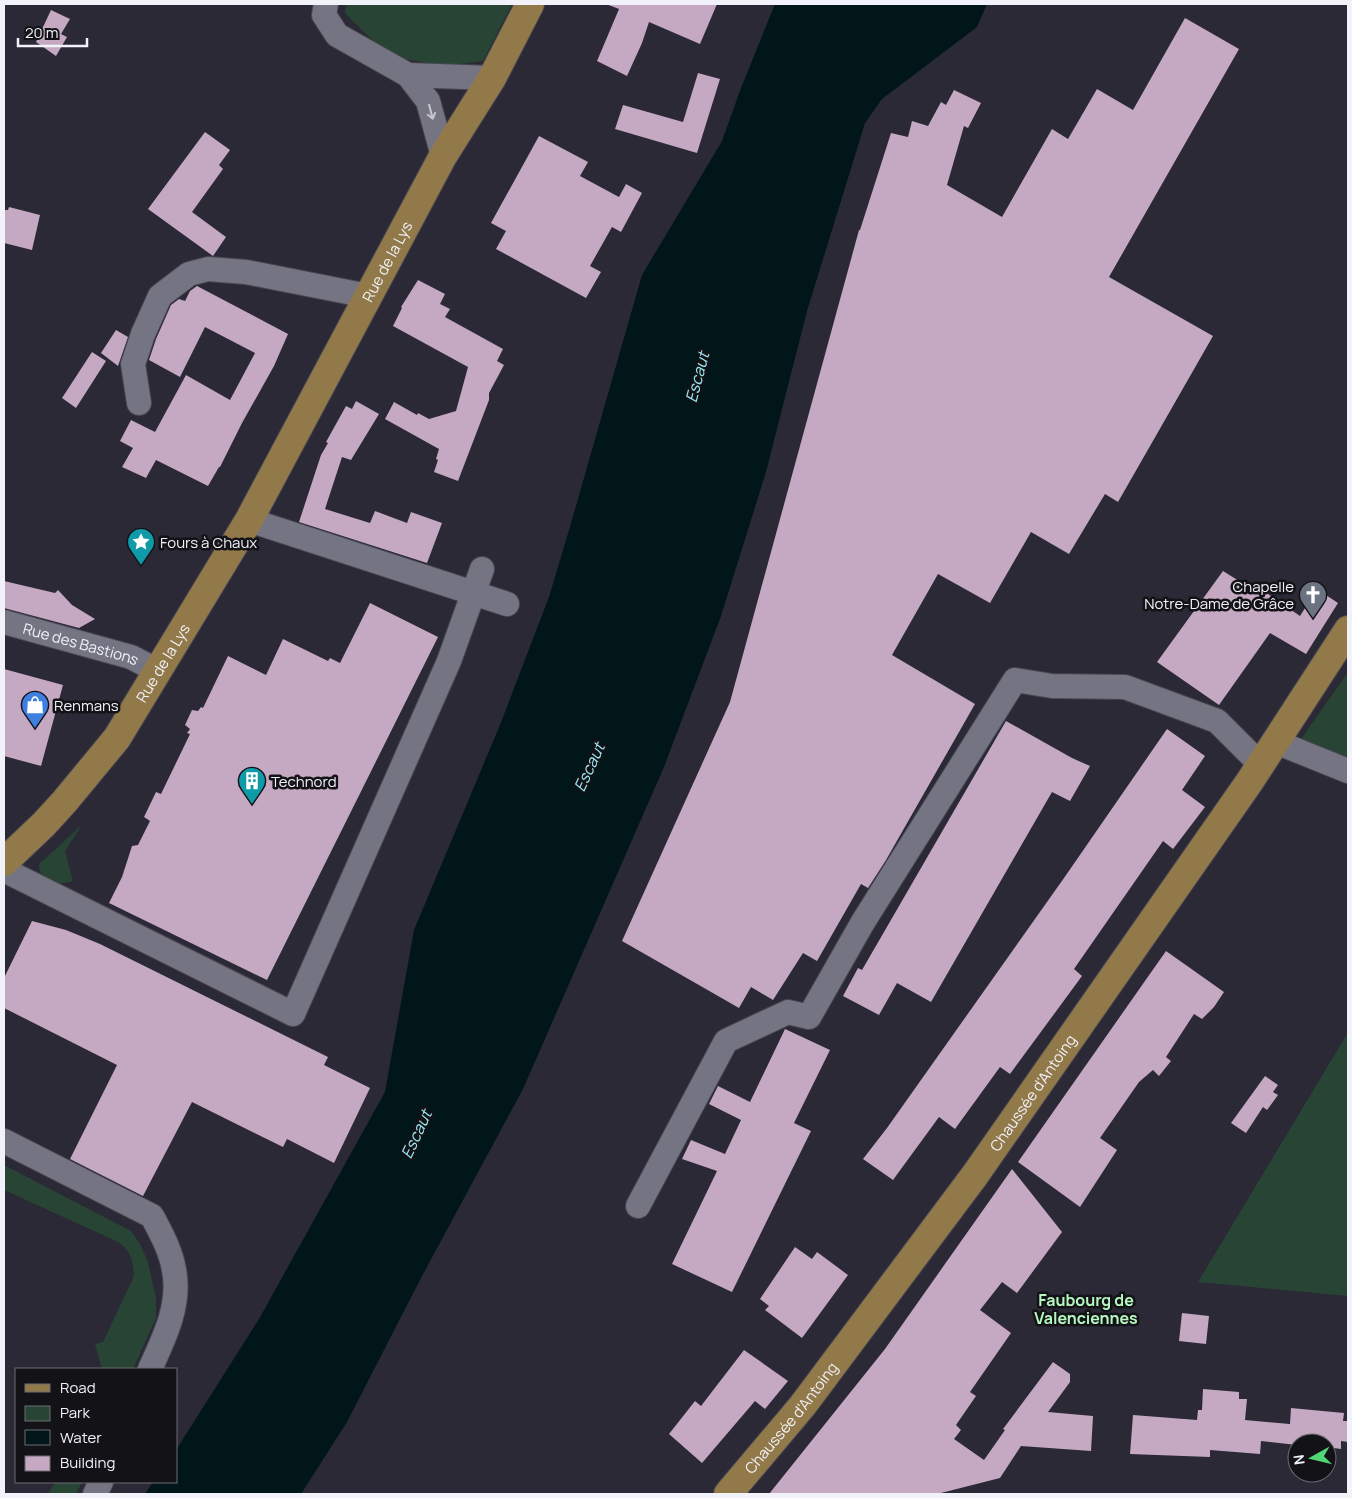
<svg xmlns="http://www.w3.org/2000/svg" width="1352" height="1498" font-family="Manrope,sans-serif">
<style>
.green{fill:#274434}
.water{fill:#011619}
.building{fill:#c5a8c2}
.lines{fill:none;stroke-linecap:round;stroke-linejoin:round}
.minor-casing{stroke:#494751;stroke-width:26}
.major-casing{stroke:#494751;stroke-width:30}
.minor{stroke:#757482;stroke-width:24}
.major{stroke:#92794a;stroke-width:28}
.oneway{stroke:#c6c6d0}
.labels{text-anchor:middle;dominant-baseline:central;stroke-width:5;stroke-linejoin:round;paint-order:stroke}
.street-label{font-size:15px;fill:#f2f2fa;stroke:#131217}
.poi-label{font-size:15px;fill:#f2f2fa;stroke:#131217;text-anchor:start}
.water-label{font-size:16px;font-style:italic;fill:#99eaf3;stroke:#131217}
.neighbourhood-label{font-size:16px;font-weight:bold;fill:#b5f7c0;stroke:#131217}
</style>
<rect width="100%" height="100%" fill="#2a2935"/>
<path class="green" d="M346,4H512L483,61L446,66L388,56L345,13Z
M1348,672V771L1294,749Z
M82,825L65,851L73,881C56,885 40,887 39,864Z
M1347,1034L1348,1035V1296L1198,1282Z
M4,1165L131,1231L140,1244L148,1262L156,1299V1318L133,1369H102L95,1344L103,1342L134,1276C133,1260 130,1249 116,1241L4,1190Z
M55,1482H82L76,1494H48Z"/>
<path class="water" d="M775,4H987L977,27L882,99L865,123L807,311L766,472L721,616L664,767L523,1089L422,1276L347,1422L301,1494H145L153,1482H176V1450L259,1319L385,1092L414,930L500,725L549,597L572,520L642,275L722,141L741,88Z"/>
<path class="building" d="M606,4H717L700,44L649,22L642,43L627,76L597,61L619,9Z
M51,10L70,19L61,34L67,37L56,56L36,42Z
M1185,18L1239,49L1109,277L1213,336L1118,502L1105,494L1069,554L1031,532L990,603L938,574L892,655L975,704L886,860L868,888L861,884L817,961L803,953L773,1000L751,987L739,1008L622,941L730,702L859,230H860L891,133L908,137L912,121L928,126L941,102L946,105L954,90L981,103L968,128L964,126L947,185L1002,217L1052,129L1068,139L1097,89L1133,110Z
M698,73L720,79L697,153L615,129L623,105L683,122Z
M205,132L230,150L219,165L223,169L192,212L226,237L213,256L148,209Z
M539,136L588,162L580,176L619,197L626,184L642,193L621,232L612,227L590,266L601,272L586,298L496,249L506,231L491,223Z
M9,207L40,215L32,250L4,243V210H8Z
M418,280L445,294L440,304L450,309L445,317L503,349L497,361L504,365L489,393V400L458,481L434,472L438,460L436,459L439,449L385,419L394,402L417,415L418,413L429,419L456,411L468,367L393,326L402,308L401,307Z
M197,286L288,334L274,366L242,423L220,467H219L208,486L156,460L146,478L122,467L133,448L120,441L131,420L155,432L186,375L230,400L255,353L205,327L180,377L149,360L156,339L171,305L179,299L185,301L190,291Z
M116,330L128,337L118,366L101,353Z
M92,352L106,361L76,408L62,398Z
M356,401L379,414L351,460L342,457L325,509L370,523L375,511L407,523L411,512L442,523L427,563L299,522L321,455L328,443L326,442L346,406L352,409Z
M1223,571L1252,589L1255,585L1300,616L1317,589L1338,603L1306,654L1270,633L1219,705L1157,662Z
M4,581L55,593L58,590L72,605L95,619L79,628L4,608Z
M370,603L438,637L267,980L109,903L122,877L132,846L138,845L150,821L144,817L156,792L161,794L190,734L187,733L190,729L185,725L192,710L198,711L201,707L203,708L228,656L266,675L283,639L328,661L330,658L340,663Z
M4,669L63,685L41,766L4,756Z
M1006,721L1072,758L1090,766L1070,801L1052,792L931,1002L897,983L879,1015L843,996L858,968L862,970Z
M1167,729L1205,756L1182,790L1205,807L1173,849L1163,841L1074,969L1082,976L1010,1074L1000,1067L955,1129L939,1117L893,1180L863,1159L887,1128L1064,878Z
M32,921L66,930L100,944L328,1057L324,1065L370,1088L334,1163L287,1139L283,1147L192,1102L143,1196L70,1159L117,1065L4,1008V978Z
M1166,951L1224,992L1214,1007L1202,1019L1194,1014L1166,1057L1171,1061L1159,1076L1153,1070L1139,1082L1100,1138L1117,1150L1080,1207L1018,1162Z
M785,1029L830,1050L794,1123L811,1131L732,1292L672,1264L717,1171L682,1159L691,1140L725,1154L741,1120L709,1104L718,1086L750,1102Z
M1265,1076L1278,1085L1273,1092L1278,1095L1267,1110L1263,1107L1246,1133L1231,1123Z
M1012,1169L1062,1232L1017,1293L1002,1282L980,1310L1011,1333L970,1392L976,1396L956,1425L961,1430L954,1439L984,1460L1005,1430L1003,1429L1053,1362L1070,1374V1382L1048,1412L1093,1416L1091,1451L1021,1446L1000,1478L937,1494H769L885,1349Z
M795,1247L812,1259L817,1252L848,1275L802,1338L765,1310L769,1306L760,1299Z
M1182,1313L1209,1316L1206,1344L1179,1341Z
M744,1350L788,1381L765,1409L755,1401L702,1463L669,1434L695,1401L701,1406Z
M1203,1389L1239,1392V1399H1247L1245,1420L1290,1424L1291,1408L1344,1413L1343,1421H1348V1442L1341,1441V1449L1327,1447V1443H1297V1445L1261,1441L1260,1454L1210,1450V1457L1130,1454L1133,1415L1197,1420L1198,1410H1202Z"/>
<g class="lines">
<defs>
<g id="minor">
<path d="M326,4L324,15L337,35L408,75L428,101L443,156"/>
<path d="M408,75L492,78"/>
<path d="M139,403L133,364L143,334L160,296L189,274L208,269L246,272L368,296"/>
<path d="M249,520L507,604"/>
<path id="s1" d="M4,622L131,657L156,670"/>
<path d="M1276,742L1348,771"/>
<path d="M4,870L293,1014L449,661L482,569"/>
<path d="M4,1141L152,1216C161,1233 171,1251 174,1270C181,1305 164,1338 150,1369"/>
<path d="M638,1206L726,1041L788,1012L809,1017L863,922L1015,680L1052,686L1125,687L1217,721L1261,765"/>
<path d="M95,1494L101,1482"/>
</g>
<g id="major">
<path id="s2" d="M4,862L44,824L65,801L117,738L249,520L443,156L492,78L530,4"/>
<path id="s3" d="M728,1494L803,1405L975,1175L1250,781L1348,630"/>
</g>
</defs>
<use href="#minor" class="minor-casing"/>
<use href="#major" class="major-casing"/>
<use href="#minor" class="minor"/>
<use href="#major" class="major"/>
</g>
<defs><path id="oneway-shaft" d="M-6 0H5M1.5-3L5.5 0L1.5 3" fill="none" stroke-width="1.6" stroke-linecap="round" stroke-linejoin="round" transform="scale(1.25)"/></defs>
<use class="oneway" href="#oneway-shaft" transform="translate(431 112) rotate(75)"/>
<defs>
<symbol id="sight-pin" viewBox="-11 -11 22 30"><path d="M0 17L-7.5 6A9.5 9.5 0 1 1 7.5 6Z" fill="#0f9aa8" stroke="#131217"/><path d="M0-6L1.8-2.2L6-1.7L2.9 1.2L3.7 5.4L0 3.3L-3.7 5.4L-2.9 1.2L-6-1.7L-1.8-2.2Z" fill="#fff"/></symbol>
<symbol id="church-pin" viewBox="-11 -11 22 30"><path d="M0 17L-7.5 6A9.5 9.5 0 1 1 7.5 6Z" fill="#6b7280" stroke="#131217"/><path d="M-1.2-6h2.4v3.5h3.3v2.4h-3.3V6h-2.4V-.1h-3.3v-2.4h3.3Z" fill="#fff"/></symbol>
<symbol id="shop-pin" viewBox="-11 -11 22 30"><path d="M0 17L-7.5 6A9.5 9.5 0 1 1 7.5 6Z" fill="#3f7fe0" stroke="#131217"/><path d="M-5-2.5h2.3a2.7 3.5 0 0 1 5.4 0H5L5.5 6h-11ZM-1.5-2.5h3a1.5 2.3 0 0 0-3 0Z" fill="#fff"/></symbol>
<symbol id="building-pin" viewBox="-11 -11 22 30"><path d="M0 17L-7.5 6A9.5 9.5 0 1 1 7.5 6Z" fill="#0f9aa8" stroke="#131217"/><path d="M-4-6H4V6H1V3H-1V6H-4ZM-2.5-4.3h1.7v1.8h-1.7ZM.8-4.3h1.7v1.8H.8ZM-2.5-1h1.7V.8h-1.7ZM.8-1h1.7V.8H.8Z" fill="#fff"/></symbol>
</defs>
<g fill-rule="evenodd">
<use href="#sight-pin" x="125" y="526" width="32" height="43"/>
<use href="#church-pin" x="1297" y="579" width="32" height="43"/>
<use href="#shop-pin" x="19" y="689" width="32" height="43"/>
<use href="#building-pin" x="236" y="765" width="32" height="43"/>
</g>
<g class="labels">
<g class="street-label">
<text stroke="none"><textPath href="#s2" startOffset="716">Rue de la Lys</textPath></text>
<text stroke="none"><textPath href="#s1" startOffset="80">Rue des Bastions</textPath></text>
<text stroke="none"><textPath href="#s2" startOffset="256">Rue de la Lys</textPath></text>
<text stroke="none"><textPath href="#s3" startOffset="504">Chaussée d'Antoing</textPath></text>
<text stroke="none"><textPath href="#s3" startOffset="99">Chaussée d'Antoing</textPath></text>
</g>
<g class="poi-label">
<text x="160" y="542">Fours à Chaux</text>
<text x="1294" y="586" text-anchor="end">Chapelle<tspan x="1294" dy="17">Notre-Dame de Grâce</tspan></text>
<text x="54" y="705">Renmans</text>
<text x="271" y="781">Technord</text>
</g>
<g class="water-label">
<text transform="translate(697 377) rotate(-75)">Escaut</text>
<text transform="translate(589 767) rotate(-65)">Escaut</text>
<text transform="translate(416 1134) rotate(-65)">Escaut</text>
</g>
<g class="neighbourhood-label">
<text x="1086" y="1300">Faubourg de<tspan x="1086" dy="18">Valenciennes</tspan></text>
</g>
</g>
<rect width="1352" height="1498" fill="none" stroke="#f2f2fa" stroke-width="10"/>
<rect x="15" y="1368" width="162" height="115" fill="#131217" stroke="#6c6c72"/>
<rect x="25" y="1384" width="25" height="8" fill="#92794a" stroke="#6c6c72"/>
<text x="60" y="1393" font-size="15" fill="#f2f2fa">Road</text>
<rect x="25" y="1406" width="25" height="15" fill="#274434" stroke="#6c6c72"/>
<text x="60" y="1418" font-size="15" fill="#f2f2fa">Park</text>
<rect x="25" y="1430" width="25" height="15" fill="#011619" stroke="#6c6c72"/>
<text x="60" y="1443" font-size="15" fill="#f2f2fa">Water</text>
<rect x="25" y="1456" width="25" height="15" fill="#c5a8c2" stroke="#6c6c72"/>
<text x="60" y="1468" font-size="15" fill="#f2f2fa">Building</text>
<g transform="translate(1312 1458) rotate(262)"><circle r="24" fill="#131217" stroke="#6c6c72"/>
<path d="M0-4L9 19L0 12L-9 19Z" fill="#50d675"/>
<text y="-8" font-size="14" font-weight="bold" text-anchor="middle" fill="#f2f2fa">N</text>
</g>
<path d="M18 38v8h69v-8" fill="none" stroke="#f2f2fa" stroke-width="2.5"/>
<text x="25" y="38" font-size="15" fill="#f2f2fa" stroke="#131217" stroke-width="4" paint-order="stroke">20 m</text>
</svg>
